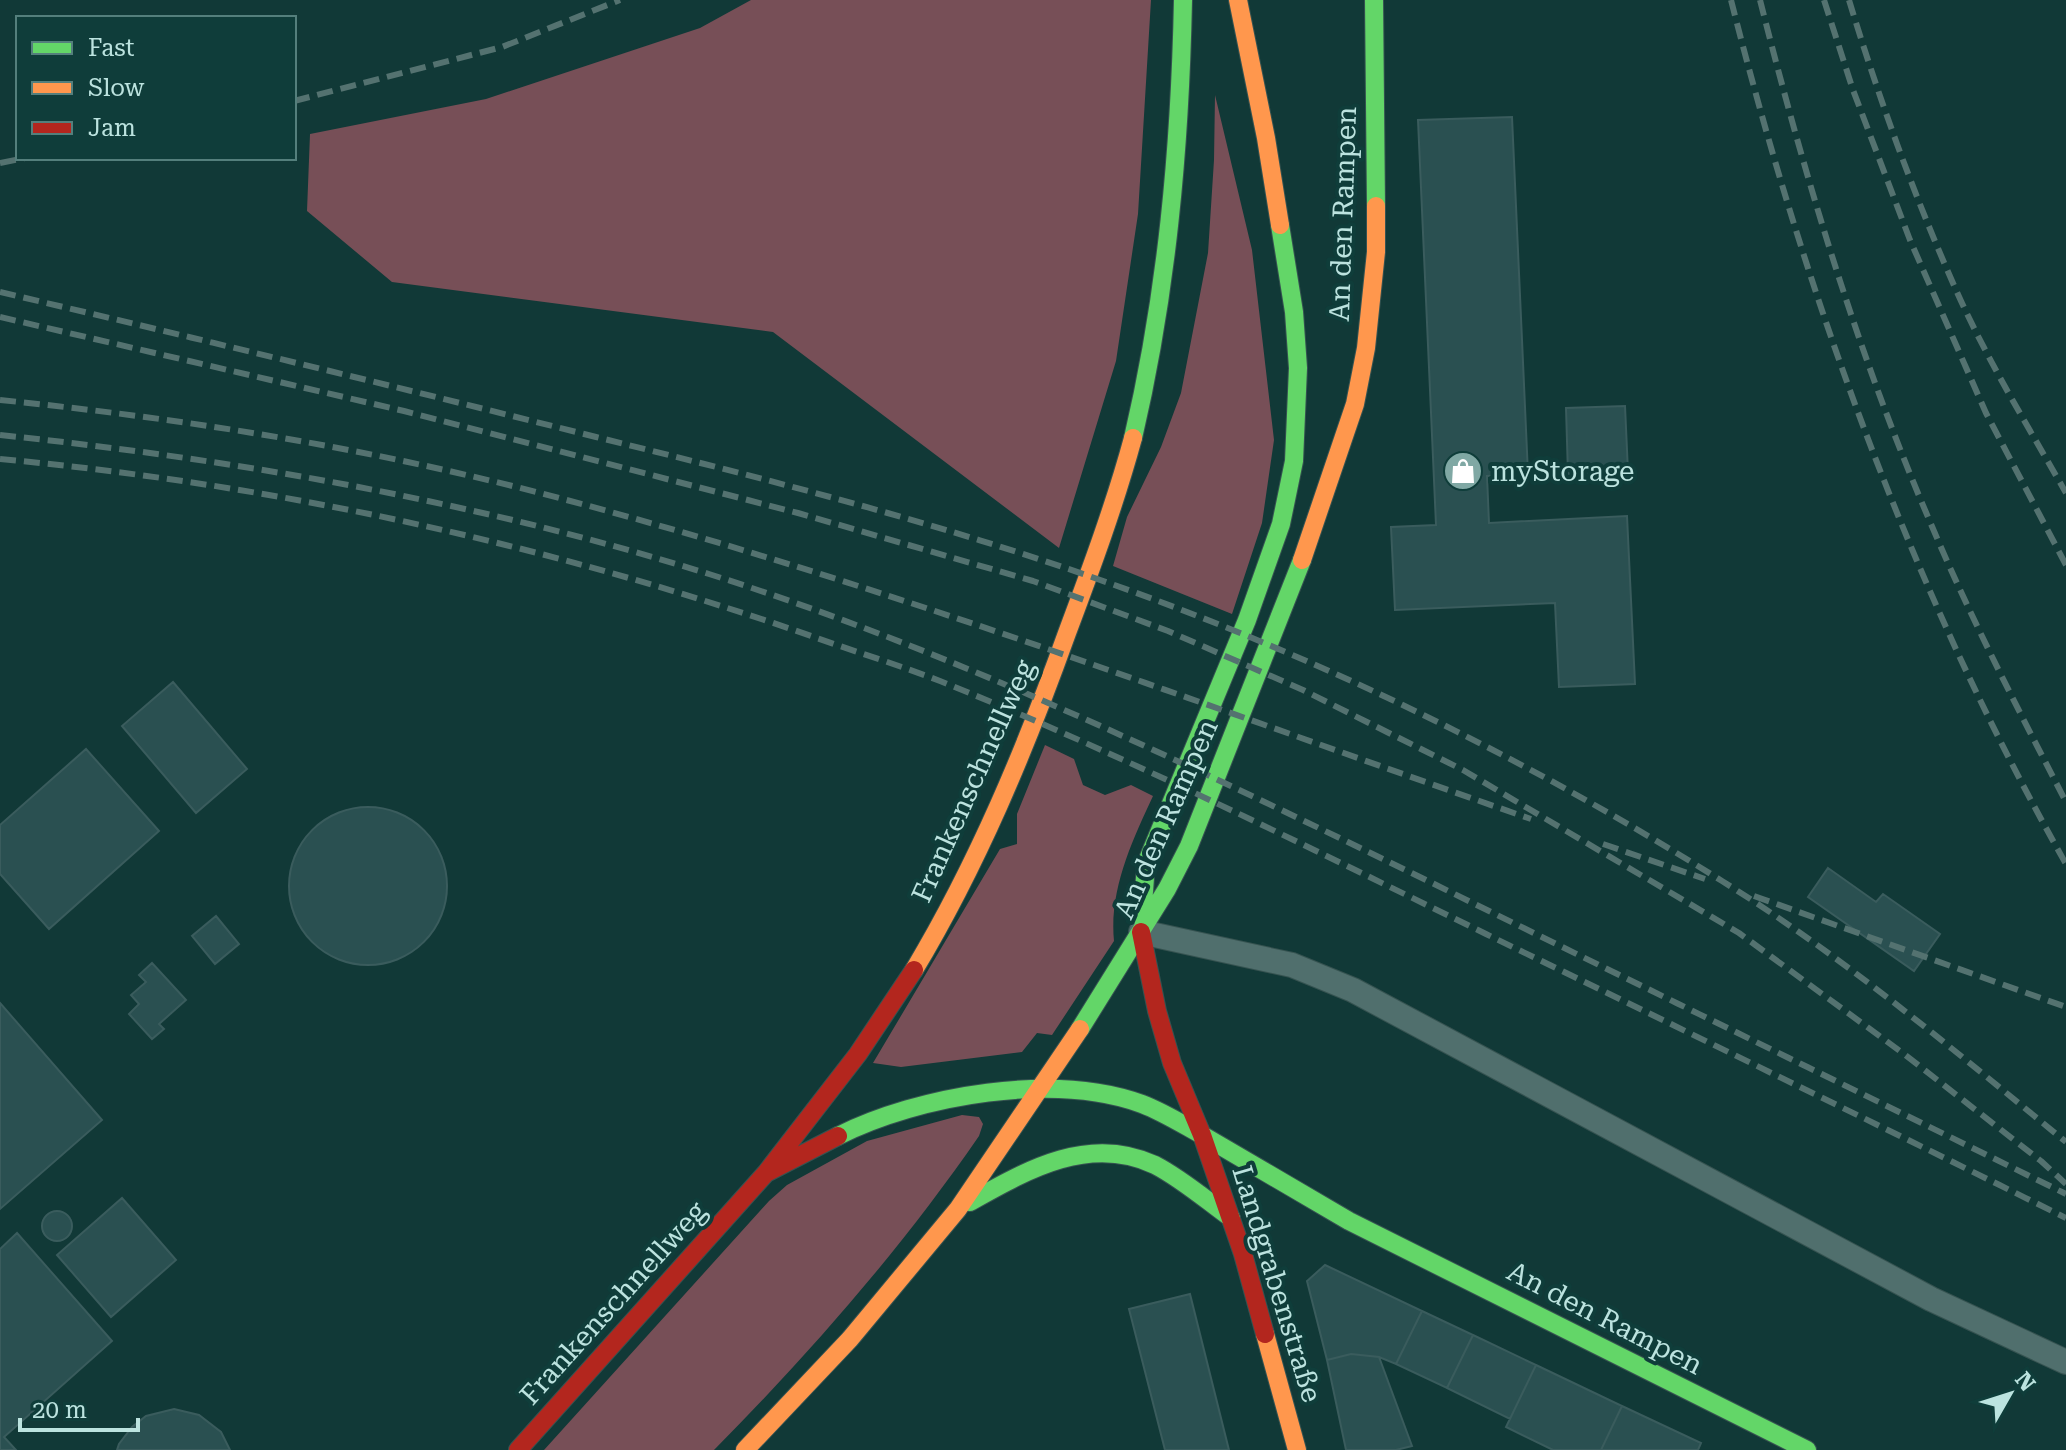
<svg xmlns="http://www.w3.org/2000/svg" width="2066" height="1450" font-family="'Roboto Serif',serif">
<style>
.green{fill:#774f57}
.building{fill:#2a5051;stroke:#3a5c5d;stroke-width:2}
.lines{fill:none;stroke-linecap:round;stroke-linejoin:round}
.lane-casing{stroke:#365351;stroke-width:26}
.fast-casing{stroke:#365351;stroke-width:20}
.slow-casing{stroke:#365351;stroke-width:20}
.jam-casing{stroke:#365351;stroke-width:20}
.lane{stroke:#506f6d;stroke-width:24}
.fast{stroke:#63d668;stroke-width:18}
.slow{stroke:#ff974d;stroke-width:18}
.jam{stroke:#b3261e;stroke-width:18}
.rail{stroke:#547270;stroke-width:6;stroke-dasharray:16 8;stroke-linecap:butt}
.labels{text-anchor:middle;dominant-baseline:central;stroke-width:8;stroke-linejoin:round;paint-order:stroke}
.street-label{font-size:28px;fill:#bce3df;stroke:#0f3d3a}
.poi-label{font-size:28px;fill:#bce3df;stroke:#0f3d3a;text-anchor:start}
</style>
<rect width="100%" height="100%" fill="#113937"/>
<path class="green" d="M751,0H1151L1138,214L1116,361L1059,548L773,332L392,282L307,211L310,134L486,99L700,28Z
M1215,95L1252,250L1274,440L1262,523L1232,614L1113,566L1127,517L1161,447L1181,393L1208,253L1214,160Z
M1045,745L1074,759L1083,785L1105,795L1131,785L1153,796C1132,841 1109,890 1114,941L1052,1035L1037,1033L1022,1052L901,1067L873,1063L1000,849L1017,844V814Z
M962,1115L979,1117L983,1124L979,1136C902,1248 810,1353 714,1450H544L769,1201L787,1185L867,1141Z"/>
<path class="building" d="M1512,117L1528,474L1487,476L1489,523L1627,516L1635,684L1559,687L1555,603L1395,610L1391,527L1436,525L1418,120Z
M1625,406L1628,472L1568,474L1566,408Z
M173,682L247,769L196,813L122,726Z
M86,749L159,831L49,929L0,874V825Z
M289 886a79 79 0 1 1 158 0a79 79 0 1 1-158 0Z
M1828,868L1876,902L1883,894L1940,934L1914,971L1808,897Z
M216,916L239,944L215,964L192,936Z
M152,963L186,1000L159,1024L164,1029L152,1039L129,1014L139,1004L131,995L146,982L139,975Z
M0,1003L102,1120L0,1209Z
M122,1198L176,1260L111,1317L57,1255Z
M42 1226a15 15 0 1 1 30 0a15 15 0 1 1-30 0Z
M17,1233L112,1341L4,1437L16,1450H0V1249Z
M1325,1265L1422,1311L1396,1364L1379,1357L1351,1354L1327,1360L1307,1281Z
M1190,1294L1229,1450H1165L1129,1309Z
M1422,1311L1473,1335L1447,1388L1396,1364Z
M1473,1335L1536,1365L1510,1419L1447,1388Z
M1351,1354L1379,1357L1412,1446L1396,1450H1346L1327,1360Z
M1536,1365L1622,1406L1601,1450H1553L1506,1427Z
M1622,1406L1701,1443L1698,1450H1601Z
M174,1409L199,1415L221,1432L230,1450H117L119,1444L132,1427L146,1416Z"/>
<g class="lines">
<defs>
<path id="lane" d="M1141,932L1292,965L1353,990L1931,1299L2066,1362"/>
<path id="fast" d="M1374,0L1376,206
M1133,438C1167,293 1180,148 1183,0
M1142,918L1146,864L1247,620L1281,524L1294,461L1298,368L1294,312L1280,225
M1080,1029L1167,889L1189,846L1302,560
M1202,1135L1349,1221L1807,1450
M838,1136C920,1095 1054,1072 1142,1104C1163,1112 1182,1124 1202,1135
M970,1202C1027,1170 1089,1134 1155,1165C1182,1179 1206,1200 1231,1218"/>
<path id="slow" d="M1238,0L1266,138L1280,225
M1302,560L1355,404L1366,348L1376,252V206
M914,970C978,863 1025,750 1067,633C1091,569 1115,504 1133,438
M1265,1334L1297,1450
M745,1450L850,1339L958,1209L1080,1029"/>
<path id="jam" d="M1141,932L1157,1011L1172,1063L1202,1135L1243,1254L1265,1334
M766,1173L858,1054L914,970
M518,1450L766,1173L838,1136"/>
</defs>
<use href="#lane" class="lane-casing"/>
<use href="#fast" class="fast-casing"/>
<use href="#slow" class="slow-casing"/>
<use href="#jam" class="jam-casing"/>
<use href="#lane" class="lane"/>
<use href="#fast" class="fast"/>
<use href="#slow" class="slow"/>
<use href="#jam" class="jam"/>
<path class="rail" d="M1731,0C1807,300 1913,594 2066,864
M1760,0C1805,178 1858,355 1931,524C1971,619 2019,711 2066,802
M1824,0L1853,90L1910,240L1986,413L2066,565
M1849,0C1880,102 1917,204 1961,301C1992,368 2030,430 2066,493
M294,101L502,47L620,0
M0,163L25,158
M0,292C199,339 398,387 596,437C791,485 986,535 1174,607C1364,679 1550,773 1722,881C1844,957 1955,1051 2066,1142
M0,317L404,411L798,513L1033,581L1168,631L1303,690L1463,770L1739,933L1904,1054L2041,1161L2066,1184
M0,400C188,419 375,449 559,498C889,585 1209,707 1531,819
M0,435C239,460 479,502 709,574C958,653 1192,766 1426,880C1639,985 1853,1089 2066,1194
M0,459C278,485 551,545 814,637C856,652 899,665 940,681C1126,756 1306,846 1486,934C1679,1028 1873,1122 2066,1218
M1603,844L1705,879
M1754,896L2066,1007"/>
</g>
<defs>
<symbol id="shop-disc" viewBox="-11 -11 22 22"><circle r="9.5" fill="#80a8a4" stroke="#0f3d3a"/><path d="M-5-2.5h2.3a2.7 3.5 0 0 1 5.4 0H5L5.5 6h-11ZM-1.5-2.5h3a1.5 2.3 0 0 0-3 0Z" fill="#fff"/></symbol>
</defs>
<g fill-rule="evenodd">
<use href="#shop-disc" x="1441" y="449" width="44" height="44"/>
</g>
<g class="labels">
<g class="street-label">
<text transform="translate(1343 214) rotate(-88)">An den Rampen</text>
<text transform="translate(973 781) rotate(-66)">Frankenschnellweg</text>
<text transform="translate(1166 819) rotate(-66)">An den Rampen</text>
<text transform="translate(1277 1284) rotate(73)">Landgrabenstraße</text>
<text transform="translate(613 1303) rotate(-48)">Frankenschnellweg</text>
<text transform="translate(1605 1318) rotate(27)">An den Rampen</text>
</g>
<g class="poi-label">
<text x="1491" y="471">myStorage</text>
</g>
</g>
<rect x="16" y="16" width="280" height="144" fill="#0f3d3a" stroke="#547f7c" stroke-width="2"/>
<rect x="32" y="42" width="40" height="12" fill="#63d668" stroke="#547f7c" stroke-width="2"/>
<text x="88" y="56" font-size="24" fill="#bce3df">Fast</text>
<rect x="32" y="82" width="40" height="12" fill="#ff974d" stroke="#547f7c" stroke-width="2"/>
<text x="88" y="96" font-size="24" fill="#bce3df">Slow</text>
<rect x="32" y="122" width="40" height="12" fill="#b3261e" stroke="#547f7c" stroke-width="2"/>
<text x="88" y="136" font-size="24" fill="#bce3df">Jam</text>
<g transform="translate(2010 1394) rotate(51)" stroke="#0f3d3a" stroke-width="6" paint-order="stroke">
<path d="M0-6L14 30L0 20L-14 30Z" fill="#bce3df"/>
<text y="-12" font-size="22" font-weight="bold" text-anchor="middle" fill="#bce3df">N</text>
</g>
<path d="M20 1418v12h118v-12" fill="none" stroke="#bce3df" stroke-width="4"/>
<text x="32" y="1418" font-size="24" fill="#bce3df" stroke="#0f3d3a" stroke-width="6" paint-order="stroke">20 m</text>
</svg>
